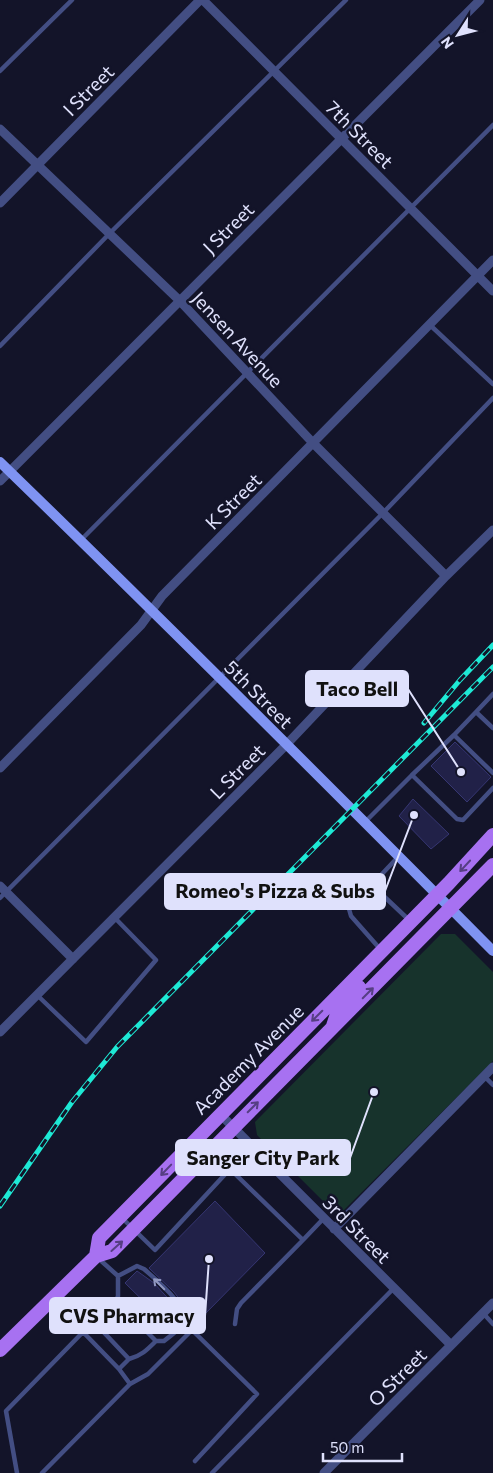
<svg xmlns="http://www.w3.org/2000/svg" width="493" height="1473" font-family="Commissioner,sans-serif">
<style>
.green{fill:#17332c}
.building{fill:#212148;stroke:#363672}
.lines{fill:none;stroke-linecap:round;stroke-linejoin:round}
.lane{stroke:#434e83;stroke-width:4.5}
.street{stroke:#434e83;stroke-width:9}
.secondary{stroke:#7f93f2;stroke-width:10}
.primary{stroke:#a771f1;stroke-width:14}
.rail-casing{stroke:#1ee9d5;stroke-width:5}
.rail{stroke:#131429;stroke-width:3;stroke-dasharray:9;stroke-linecap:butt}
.oneway{stroke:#563e83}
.oneway2{stroke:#9198c0}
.labels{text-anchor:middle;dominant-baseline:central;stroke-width:5;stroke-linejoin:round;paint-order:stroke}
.street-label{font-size:19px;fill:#dfe1fc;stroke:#131429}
.leader{fill:none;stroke:#dfe1fc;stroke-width:2}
.callout-dot{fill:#dfe1fc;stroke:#131429;stroke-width:2}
.callout{fill:#dfe1fc;stroke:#dfe1fc;stroke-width:2}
.callout-label{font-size:20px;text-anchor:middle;font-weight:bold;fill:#111}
</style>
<rect width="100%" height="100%" fill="#131429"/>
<path class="green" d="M441,934H455L493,972V1061L338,1216L257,1135L255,1122Z"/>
<path class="building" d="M455,742L491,777L467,802L431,766Z
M413,799L449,834L431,849L399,816Z
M215,1201L265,1253L205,1314L188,1298L183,1304L174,1292L149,1268Z
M137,1271L154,1283L174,1305L177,1309L174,1312L178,1317L169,1326L125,1283Z"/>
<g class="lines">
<path class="lane" d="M0,71L72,0
M430,325L493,384
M0,346L110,233L346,0
M81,540L493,125
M476,712L493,694
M493,728L476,712L454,735L493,773
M412,775L454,735
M365,822L412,775L457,819L463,820L493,788
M372,885L409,920
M0,898L383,513L493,398
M381,950L351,916L349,909L398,857
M37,995L86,1042L156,960L114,917
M484,1076L493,1085
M230,1169L252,1146
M122,1218L155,1250L230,1169L303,1240L241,1303L237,1309L235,1324
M303,1240L324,1218
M118,1276L137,1266L144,1269C156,1280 192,1308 182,1325C178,1331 170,1336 164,1341H156
M52,1302L83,1332L116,1301L118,1296V1276L99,1259
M483,1313L493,1324
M94,1322L129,1359C141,1356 147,1350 156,1341L116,1301
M119,1369L129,1359
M17,1473L6,1411L83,1332L119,1369L130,1384
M42,1473L130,1384L148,1374L192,1330L257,1394L195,1461
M212,1473L394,1288"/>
<path class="street" d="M203,0L493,291
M0,129L179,300L313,443L446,576
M0,203L200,0
M0,481L480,0
M0,768L141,625L162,596L493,260
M0,886L73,959
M0,1032L286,745L446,576L493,530
M220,1114L451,1345
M334,1229L493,1067
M324,1473L493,1303"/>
<path class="secondary" d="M0,462C166,623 330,787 493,951"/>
<path class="primary" d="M333,1026L339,1008L359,987
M96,1256L99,1238L449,883L493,835
M0,1350L96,1256L112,1251L493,865"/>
<defs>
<path id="rail" d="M424,723L460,680L493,645
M0,1206L72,1102L117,1047L493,667"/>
</defs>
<use href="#rail" class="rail-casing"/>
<use href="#rail" class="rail"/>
</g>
<defs><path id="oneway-shaft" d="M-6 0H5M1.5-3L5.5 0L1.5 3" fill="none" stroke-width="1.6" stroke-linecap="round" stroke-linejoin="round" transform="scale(1.25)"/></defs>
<g class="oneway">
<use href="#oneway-shaft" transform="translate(465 866) rotate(133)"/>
<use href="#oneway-shaft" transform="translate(368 993) rotate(-45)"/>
<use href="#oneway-shaft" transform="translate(317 1016) rotate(135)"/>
<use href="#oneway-shaft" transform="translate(253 1107) rotate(-45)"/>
<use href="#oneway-shaft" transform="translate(166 1170) rotate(134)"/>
<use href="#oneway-shaft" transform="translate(117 1246) rotate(-42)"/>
</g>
<use class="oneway2" href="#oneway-shaft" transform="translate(159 1284) rotate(-135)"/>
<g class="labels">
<g class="street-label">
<text transform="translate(88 90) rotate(-45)">I Street</text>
<text transform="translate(360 134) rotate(45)">7th Street</text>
<text transform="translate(228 228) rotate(-45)">J Street</text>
<text transform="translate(238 339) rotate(47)">Jensen Avenue</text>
<text transform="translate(233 501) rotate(-45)">K Street</text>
<text transform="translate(259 694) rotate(45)">5th Street</text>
<text transform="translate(237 771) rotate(-45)">L Street</text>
<text transform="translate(248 1059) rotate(-45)">Academy Avenue</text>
<text transform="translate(357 1229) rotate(45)">3rd Street</text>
<text transform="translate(397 1377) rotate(-45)">O Street</text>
</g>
</g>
<path class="leader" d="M461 772L408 689M414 815L385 891M374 1092L350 1158M209 1259L205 1316"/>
<g class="callout-dot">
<circle cx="461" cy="772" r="5"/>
<circle cx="414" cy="815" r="5"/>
<circle cx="374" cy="1092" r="5"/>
<circle cx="209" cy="1259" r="5"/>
</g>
<g class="callout">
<rect x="306" y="671" width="102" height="35" rx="5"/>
<rect x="165" y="874" width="220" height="35" rx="5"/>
<rect x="176" y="1140" width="174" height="35" rx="5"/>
<rect x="50" y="1298" width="155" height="35" rx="5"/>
</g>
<g class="callout-label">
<text x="357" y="696">Taco Bell</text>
<text x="275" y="898">Romeo's Pizza &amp; Subs</text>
<text x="263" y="1165">Sanger City Park</text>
<text x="127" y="1323">CVS Pharmacy</text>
</g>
<g transform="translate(458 35) rotate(234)" stroke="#131429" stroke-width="4" paint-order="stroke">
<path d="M0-4L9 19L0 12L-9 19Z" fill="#dfe1fc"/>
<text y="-8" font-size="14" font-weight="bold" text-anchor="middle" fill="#dfe1fc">N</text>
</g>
<path d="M323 1453v8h79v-8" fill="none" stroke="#dfe1fc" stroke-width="2.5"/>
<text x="330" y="1453" font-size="15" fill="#dfe1fc" stroke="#131429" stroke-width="4" paint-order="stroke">50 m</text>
</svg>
